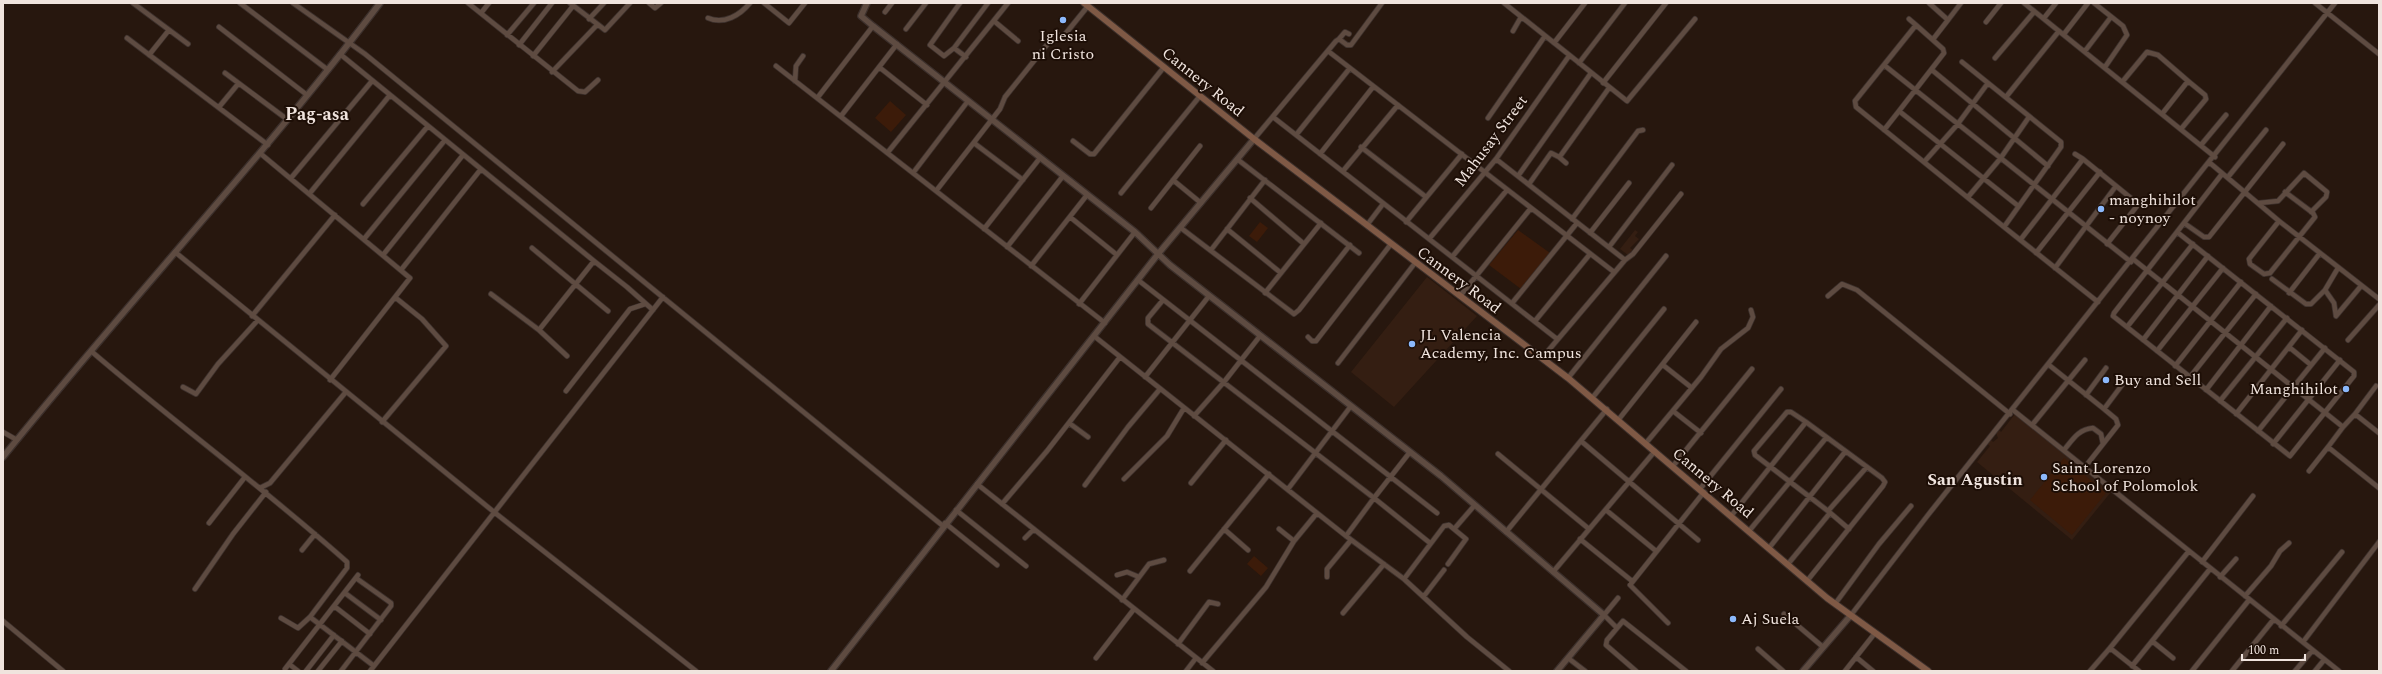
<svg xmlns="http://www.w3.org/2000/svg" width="2382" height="674" font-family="Spectral,serif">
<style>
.built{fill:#341e12}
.green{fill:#3c1b09}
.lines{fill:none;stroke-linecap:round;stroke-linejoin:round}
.minor-casing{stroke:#3c302c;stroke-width:6}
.tertiary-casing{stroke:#3c302c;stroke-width:8}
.secondary-casing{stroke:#3c302c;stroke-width:8}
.minor{stroke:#5e4b41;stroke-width:4.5}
.tertiary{stroke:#5e4b41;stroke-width:5.5}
.secondary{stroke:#7f5945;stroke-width:6}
.poi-dot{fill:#8cb9fc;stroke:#1d0e06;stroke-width:1.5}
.labels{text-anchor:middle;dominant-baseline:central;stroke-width:4;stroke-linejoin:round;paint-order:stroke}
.poi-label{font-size:16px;fill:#f0e4de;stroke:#1d0e06;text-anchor:start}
.street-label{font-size:16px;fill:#f0e4de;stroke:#1d0e06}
.neighbourhood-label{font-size:17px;font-weight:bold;fill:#f0e4de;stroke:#1d0e06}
.quarter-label{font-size:18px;font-weight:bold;fill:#f0e4de;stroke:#1d0e06}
</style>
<rect width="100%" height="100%" fill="#27170e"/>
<path class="built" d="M1635,230L1638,232L1635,236L1639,239L1630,248L1633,250L1628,255L1620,249Z
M1427,277L1477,316L1394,407L1351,372Z
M2015,414L2111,492L2072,540L1977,462L1990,446L1987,444L1991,440L1993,442L1998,438L1996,433L1999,430L2001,432Z"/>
<path class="green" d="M890,101L906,115L891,132L875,118Z
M1260,222L1268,228L1257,242L1249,236Z
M1518,230L1550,253L1521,289L1489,265Z
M2064,458L2106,493L2072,535L2030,500Z
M1254,556L1268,568L1261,576L1247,564Z"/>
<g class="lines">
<defs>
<path id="minor" d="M133,3L188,44
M240,3L328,70
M293,3L365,54L943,526
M468,3L578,91L585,92L598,80
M570,3L605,30L630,3
M649,3L655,8L661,3
M764,3L789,23L805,3
M960,3L930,45L944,56L954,48L966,57
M1504,3L1627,101L1695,19
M1929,3L1948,20L1961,3
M2024,3L2215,157
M2094,3L2123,26L2127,35L2105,67
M2315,3L2379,54
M885,12L892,3
M481,13L489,3
M708,18C724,25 740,15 750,3
M2044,18L2056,3
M589,19L604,3
M1909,19L1916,25
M994,21L1018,41
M1986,22L2001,3
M219,27L307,95
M906,29L926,3
M1513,31L1521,17
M2064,34L2088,3
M507,35L534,3
M127,38L268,145
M1934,38L1948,20
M1339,39L1345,32L1349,34
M1554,43L1585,3
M519,45L552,3
M954,48L988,3
M1328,51L1614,272
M2085,51L2111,17
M340,54L594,261L627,287L653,310
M149,55L169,30
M533,56L573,6
M1995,58L2034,12
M1962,62L2061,142V147L2004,227L2098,302
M1579,63L1625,3
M1884,65L2131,262
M776,66L1105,323
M879,67L927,105
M1932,70L2048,166
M552,72L597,25
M225,73L288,120
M795,81L796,66L803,56
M2123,81L2147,52L2158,55L2188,81L2162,114
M1603,83L1666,3
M818,97L873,26
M2006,97L2059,31
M219,107L238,84
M841,116L897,44
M1273,117L1557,339
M1488,118L1545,36
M2181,129L2206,99L2205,95L2188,81
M1884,130L1899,111
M1296,135L1350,68
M1254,139L1336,41L1339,39L1347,45H1351L1382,3
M1073,141L1090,154H1094L1164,67
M974,143L1023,180
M2201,145L2226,115
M1361,147L1426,197
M888,152L1008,3
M261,154L410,278L330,380
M1320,154L1373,87
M1559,157L1566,163
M1237,159L1359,253
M1496,159L1625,260L1542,358
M2083,159L2137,203V206L2107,244
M1924,162L1957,125L1988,83
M2210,163L2279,221L2379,299
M1343,171L1398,105
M913,173L968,101
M1518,176L1591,73
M2228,177L2266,130
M291,178L372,81
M1173,180L1201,203
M1529,184L1551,153L1559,157L1561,155L1609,88
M936,191L1000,109L1005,97L1054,36L1057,34L1062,38L1088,6
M310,193L390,95
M1121,193L1200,96
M1968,197L2000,159L2029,117
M1250,198L1304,244
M2259,203L2278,201L2304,173L2327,192L2326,197L2311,212
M363,204L428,126
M1151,208L1200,146
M1070,217L1117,255
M1572,219L1638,131L1643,130
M2279,221L2249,259L2250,264L2264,274L2270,273L2315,217L2313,213L2285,192
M1406,222L1462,154
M2184,223L2204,237H2209L2283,144
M1367,225L1383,204
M2004,227L1856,107L1855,101L1916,25L1943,49L1944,53L1899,111L2017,205
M1181,228L1294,314L1299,310L1350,245
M984,229L1040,158
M1227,229L1281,273
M2177,232L2354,372V376L2290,456L2113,316L2114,313L2222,174
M1590,233L1629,183
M364,239L445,140
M1429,239L1496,159L1569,56
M2021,239L2083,159L2075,154
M1007,247L1063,176
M1609,247L1672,165
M532,248L608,311
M1211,250L1265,180
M175,252L494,512L696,671
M2036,253L2100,172
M383,255L463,155
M1452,257L1507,190
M2133,259L2343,427L2355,414L2379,433
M1625,260L1633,254L1681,194
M1031,266L1087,195
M2055,268L2116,186
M401,270L481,169
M2272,279L2306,304H2311L2325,290
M1138,280L1437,513
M1265,293L1321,223
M2289,293L2320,253
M491,294L539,330
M1460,296L1531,208
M1828,296L1842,284L1857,290L2010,414
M1163,300L1148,318V324L1374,498L1410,452
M1513,302L1577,223
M1079,304L1135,232
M252,316L335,215
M2336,316L2334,303L2325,290L2338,268
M2336,316L2361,286
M1535,321L1590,254
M2127,327L2193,244
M1094,336L1346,536L1404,579L1467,637L1509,671
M1308,337L1312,341H1316L1391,244
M2143,340L2208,256
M2348,340L2379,305
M2289,347L2311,365
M91,351C175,423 264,488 347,562V568L310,617L374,666L370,671
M2157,351L2223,268
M567,356L539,330L594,261
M1338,363L1415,263
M1663,365L1692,388
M2049,365L2104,409L2125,381
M2175,366L2241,282
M1145,377L1209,296
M2190,377L2256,294
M1568,378L1666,256
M183,387L196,394L218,364L258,320
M2206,390L2271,306
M566,391L630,309L645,304
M2086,395L2106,368
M1593,397L1664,309
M2220,401L2287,318
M2013,410L2339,671
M1673,411L1701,433
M2236,414L2302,330
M2355,414L2376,386
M1194,416L1224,382L1260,336
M1619,419L1696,322
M382,422L446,346L422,319L396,298
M1806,422L1791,412H1787L1754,451L1755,455L1828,511L1849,529
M1069,423L1088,437
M2032,425L2085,360
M2343,427L2328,447L2379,488
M2258,431L2325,348
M3,432L17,440
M1581,441L1698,540
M1646,443L1701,377L1721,349L1748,328L1753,317L1751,310
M2273,444L2340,360
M2064,450C2073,439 2079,429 2093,428L2101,434L2103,444
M1498,454L1589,529
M1673,466L1752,369
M2085,467L2118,425L2116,419L2104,409
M2309,471L2328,447
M1124,479L1167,436L1184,408
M1191,483L1226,440
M977,484L1213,671
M1085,485L1128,427L1160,389
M260,488L270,483L345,393
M1288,489L1351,406
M1700,489L1781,389
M1002,504L1047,451L1120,357
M956,510L1026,566
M1606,510L1656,551
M1828,511L1866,468
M1731,516L1806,422L1882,478L1885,482L1883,486L1807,581
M209,523L245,477
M945,523L997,565
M1455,528L1474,506
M1224,529L1248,550
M1279,529L1294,541
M1749,531L1826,438
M1506,532L1607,409
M1346,536L1374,498L1430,543
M1025,538L1034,529
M1580,539L1632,581
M1769,548L1845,452
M302,550L315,534
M2202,562L2253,496
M1788,564L1830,513
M1190,571L1269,474
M1553,572L1655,451
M1117,575L1127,572L1139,577
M1327,577V569L1351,540
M2220,577L2236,559
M1404,579L1444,526L1449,525L1466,539L1448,564
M195,589L233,534L266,492
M345,593L381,620
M1424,596L1444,570
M2245,596L2271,566L2280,551L2289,543
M1122,600L1149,564L1164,560
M1835,604L1879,544L1911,506
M334,606L370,634
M1343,613L1384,564
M1784,614L1823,647
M1851,615L1928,515L2335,3
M281,618L298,628L310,617
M3,621L63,671
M1668,623L1630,585L1704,492
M2281,626L2342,552
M1617,628L1604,615L1618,598
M2152,641L2173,658
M2303,642L2379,542
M1178,644L1209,602L1218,604
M2110,648L2189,551
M1758,649L1783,671
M1856,657L1873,671
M1096,658L1134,609
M1568,658L1585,671
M1202,663L1266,587L1294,541L1317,513
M289,664L298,671
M374,666L663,297
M2132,666L2210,569
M285,669L358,575
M306,671L334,635
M318,671L342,641
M341,671L391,606V603L356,578
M1186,671L1196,658
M1636,671L1606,645L1607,640L1623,621L1686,671
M1845,671L1875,633
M2090,671L2110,648L2139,671
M2192,671L2249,600
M2232,671L2274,619
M2295,671L2312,651
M2315,671L2324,660"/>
<path id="tertiary" d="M867,3L861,16L873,26L1135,232L1170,265L1441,476L1604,615L1557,671
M3,457C126,304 261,160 380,3
M831,671L1158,254L1254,139
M1803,671L1851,615"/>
<path id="secondary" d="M1084,3L1254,139L1568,378L1827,598L1928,671"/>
</defs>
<use href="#minor" class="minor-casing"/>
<use href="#tertiary" class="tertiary-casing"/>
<use href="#secondary" class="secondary-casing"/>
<use href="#minor" class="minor"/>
<use href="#tertiary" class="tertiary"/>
<use href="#secondary" class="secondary"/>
</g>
<g class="poi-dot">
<circle cx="1063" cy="20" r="4"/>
<circle cx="2101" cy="209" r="4"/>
<circle cx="1412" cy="344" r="4"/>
<circle cx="2106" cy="380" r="4"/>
<circle cx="2346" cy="389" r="4"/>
<circle cx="2044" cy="477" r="4"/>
<circle cx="1733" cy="619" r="4"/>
</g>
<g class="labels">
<g class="poi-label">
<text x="1063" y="36" text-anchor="middle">Iglesia<tspan x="1063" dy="18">ni Cristo</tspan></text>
<text x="2109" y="200">manghihilot<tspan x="2109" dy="18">- noynoy</tspan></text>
<text x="1420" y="335">JL Valencia<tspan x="1420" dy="18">Academy, Inc. Campus</tspan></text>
<text x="2114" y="380">Buy and Sell</text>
<text x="2338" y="389" text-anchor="end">Manghihilot</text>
<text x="2052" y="468">Saint Lorenzo<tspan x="2052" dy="18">School of Polomolok</tspan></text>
<text x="1741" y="619">Aj Suela</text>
</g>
<g class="street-label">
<text transform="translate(1203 82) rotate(39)">Cannery Road</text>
<text transform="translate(1491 141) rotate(-53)">Mahusay Street</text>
<text transform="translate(1459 280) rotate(37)">Cannery Road</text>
<text transform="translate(1713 483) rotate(40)">Cannery Road</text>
</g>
<g class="neighbourhood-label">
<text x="1975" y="480">San Agustin</text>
</g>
<g class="quarter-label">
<text x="317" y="114">Pag-asa</text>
</g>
</g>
<rect width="2382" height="674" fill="none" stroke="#f0e4de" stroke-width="8"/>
<path d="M2242 654v6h63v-6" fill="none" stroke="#f0e4de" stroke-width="2"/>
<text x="2248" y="654" font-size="12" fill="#f0e4de" stroke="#1d0e06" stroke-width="3" paint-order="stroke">100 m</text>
</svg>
